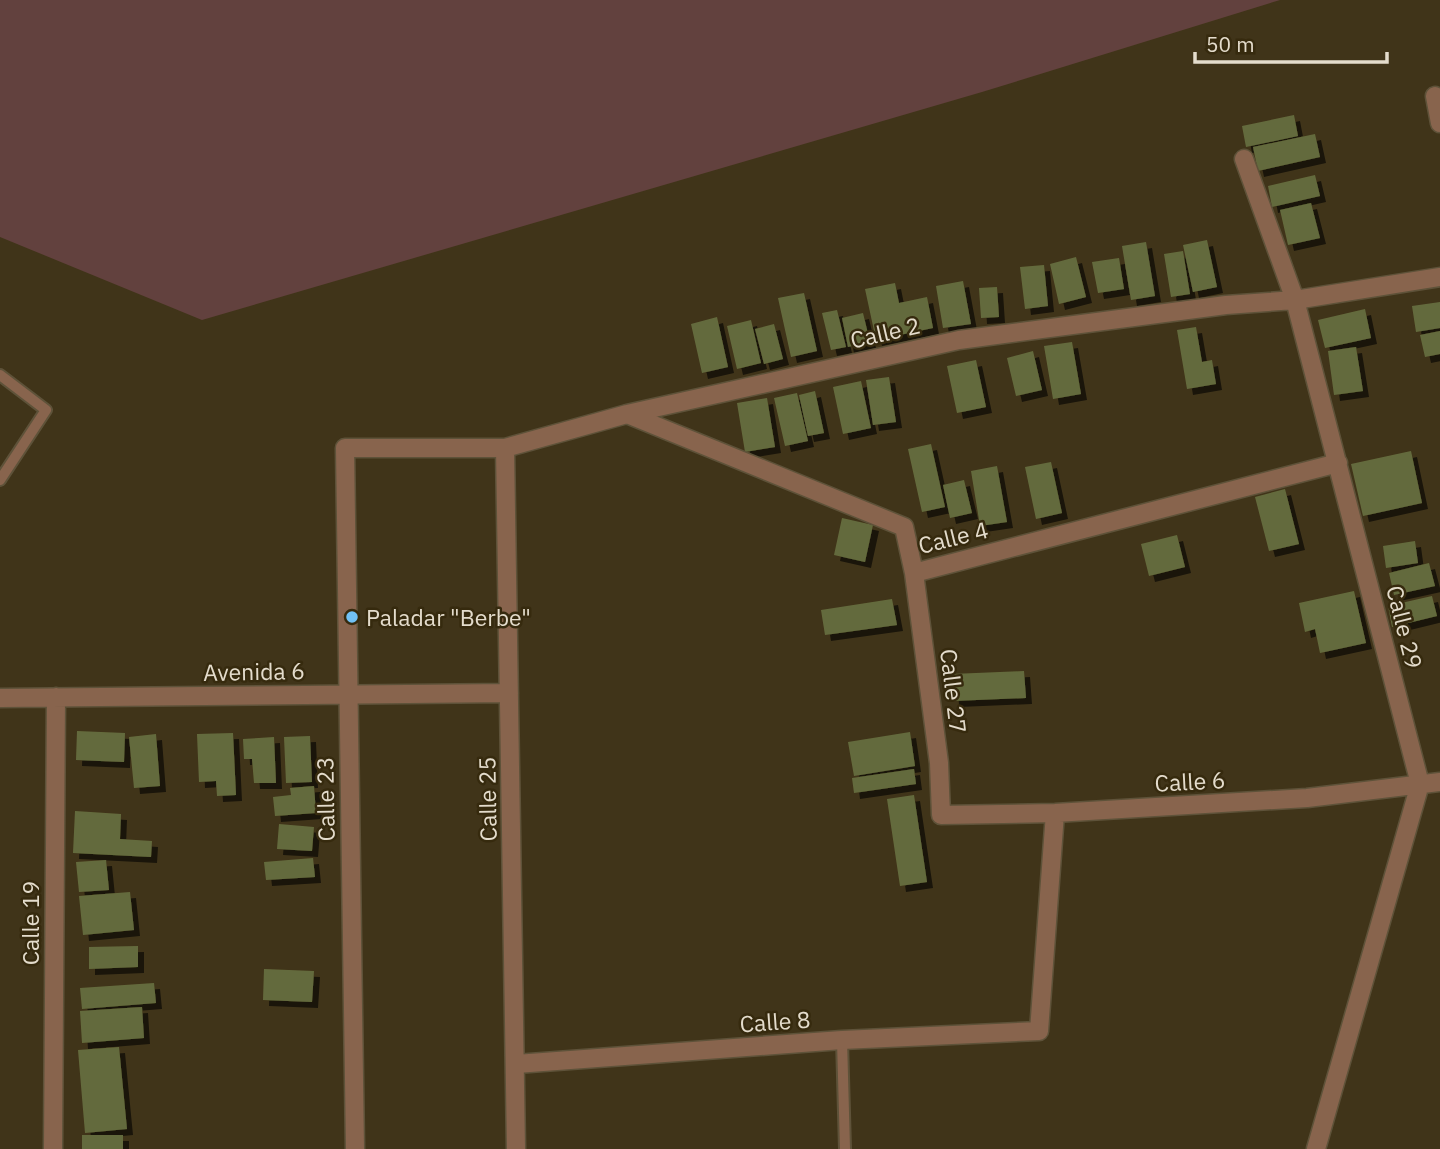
<svg xmlns="http://www.w3.org/2000/svg" width="1440" height="1149" font-family="'IBM Plex Sans',sans-serif">
<style>
.green{fill:#62413e}
.building{fill:#646b3d;filter:url(#shadow)}
.lines{fill:none;stroke-linecap:round;stroke-linejoin:round}
.service-casing{stroke:#5e5239;stroke-width:14}
.minor-casing{stroke:#5e5239;stroke-width:21}
.service{stroke:#88644d;stroke-width:10}
.minor{stroke:#88644d;stroke-width:18}
.poi-dot{fill:#71c1f5;stroke:#362a0e;stroke-width:2.5}
.labels{text-anchor:middle;dominant-baseline:central;stroke-width:5;stroke-linejoin:round;paint-order:stroke}
.street-label{font-size:23px;fill:#e4dccc;stroke:#362a0e}
.poi-label{font-size:23px;fill:#e4dccc;stroke:#362a0e;text-anchor:start}
</style>
<defs>
<filter id="shadow"><feDropShadow dx="6" dy="6" stdDeviation="0" flood-color="#0009"/></filter>
</defs>
<rect width="100%" height="100%" fill="#403419"/>
<path class="green" d="M0,0H1280L982,92L202,320L0,237Z"/>
<path class="building" d="M1294,115L1298,136L1246,147L1242,126Z
M1315,134L1320,157L1258,171L1253,147Z
M1315,175L1320,196L1272,207L1268,186Z
M1311,203L1320,238L1288,245L1280,210Z
M1207,240L1217,287L1193,292L1183,245Z
M1146,242L1155,296L1131,300L1122,246Z
M1183,251L1190,294L1171,297L1164,254Z
M1076,257L1086,297L1059,304L1050,264Z
M1119,258L1124,289L1098,293L1092,262Z
M1044,265L1048,306L1025,309L1020,267Z
M963,281L971,324L943,328L936,286Z
M895,283L899,303L927,297L933,328L876,340L865,289Z
M997,287L999,317L981,318L979,288Z
M804,293L817,351L791,357L778,298Z
M1440,302V328L1416,332L1412,306Z
M1365,309L1371,338L1325,348L1318,320Z
M837,310L846,347L831,350L822,313Z
M863,313L870,342L848,347L842,318Z
M717,317L728,367L702,373L691,324Z
M751,320L761,363L737,369L727,326Z
M774,324L783,359L764,364L755,329Z
M1196,327L1202,362L1212,360L1216,384L1187,389L1177,330Z
M1440,331V354L1425,357L1420,335Z
M1072,342L1081,394L1053,399L1044,346Z
M1356,347L1363,391L1334,395L1328,351Z
M1033,351L1042,390L1016,396L1007,358Z
M976,360L986,407L957,413L947,366Z
M889,377L896,422L873,425L866,380Z
M861,381L871,428L843,434L833,387Z
M815,391L824,433L808,436L799,395Z
M797,393L808,441L785,446L774,398Z
M767,398L775,447L745,452L737,403Z
M931,444L945,507L922,512L908,449Z
M1411,451L1422,503L1363,516L1351,464Z
M1051,462L1062,513L1036,519L1025,467Z
M997,466L1007,522L980,526L971,471Z
M964,480L972,513L950,518L943,485Z
M1285,489L1299,544L1269,551L1255,497Z
M842,518L873,525L865,562L834,555Z
M1177,535L1185,567L1149,576L1141,544Z
M1415,541L1418,563L1386,568L1383,546Z
M1429,563L1435,586L1394,595L1389,573Z
M1354,591L1366,643L1320,653L1315,629L1305,632L1299,603Z
M1432,596L1437,616L1392,627L1388,606Z
M892,599L897,625L825,635L821,610Z
M1024,671L1026,698L953,701L952,674Z
M77,731L125,733L124,762L76,760Z
M910,732L915,766L854,776L848,742Z
M233,733L236,795L217,796L216,781L199,782L197,734Z
M156,734L160,786L134,788L129,737Z
M310,736L312,782L286,783L284,737Z
M274,737L276,783H254L252,759H244L243,739Z
M914,769L916,784L854,793L852,778Z
M314,786L316,813L275,816L273,797L291,795L290,788Z
M914,795L927,882L900,886L887,799Z
M75,811L121,814L120,839L152,841L151,857L73,853Z
M279,824L314,827L312,851L277,849Z
M313,858L315,877L266,880L264,862Z
M106,860L109,890L79,892L76,862Z
M130,892L134,930L83,935L79,896Z
M138,946V967L89,969V947Z
M264,969L314,971L312,1002L263,1000Z
M154,983L156,1003L82,1009L80,988Z
M142,1007L144,1038L82,1043L80,1011Z
M119,1047L127,1129L85,1133L78,1050Z
M82,1135H123V1149H82Z"/>
<g class="lines">
<defs>
<path id="service" d="M0,375L46,410L0,480
M842,1040L845,1149"/>
<path id="minor" d="M1435,96L1440,123
M1244,159L1295,300L1420,784L1316,1149
M627,414L904,527L914,573L939,763L941,815L1055,813L1307,798L1440,782
M505,448L516,1149
M914,573L1338,463
M0,698L509,693
M516,1064L842,1040L1039,1031L1055,813
M53,1149L56,697
M355,1149L345,448H505L627,414L959,340L1226,305L1295,300L1440,277"/>
</defs>
<use href="#service" class="service-casing"/>
<use href="#minor" class="minor-casing"/>
<use href="#service" class="service"/>
<use href="#minor" class="minor"/>
</g>
<circle class="poi-dot" cx="352" cy="617" r="7"/>
<g class="labels">
<g class="street-label">
<text transform="translate(885 332) rotate(-13)">Calle 2</text>
<text transform="translate(953 537) rotate(-14)">Calle 4</text>
<text transform="translate(1405 627) rotate(76)">Calle 29</text>
<text transform="translate(254 671) rotate(-1)">Avenida 6</text>
<text transform="translate(954 691) rotate(83)">Calle 27</text>
<text transform="translate(1190 781) rotate(-3)">Calle 6</text>
<text transform="translate(325 799) rotate(-91)">Calle 23</text>
<text transform="translate(487 799) rotate(-91)">Calle 25</text>
<text transform="translate(30 923) rotate(-90)">Calle 19</text>
<text transform="translate(775 1021) rotate(-4)">Calle 8</text>
</g>
<g class="poi-label">
<text x="366" y="617">Paladar "Berbe"</text>
</g>
</g>
<path d="M1195 52v10h192v-10" fill="none" stroke="#e4dccc" stroke-width="3.5"/>
<text x="1206" y="52" font-size="21" fill="#e4dccc" stroke="#362a0e" stroke-width="5" paint-order="stroke">50 m</text>
</svg>
